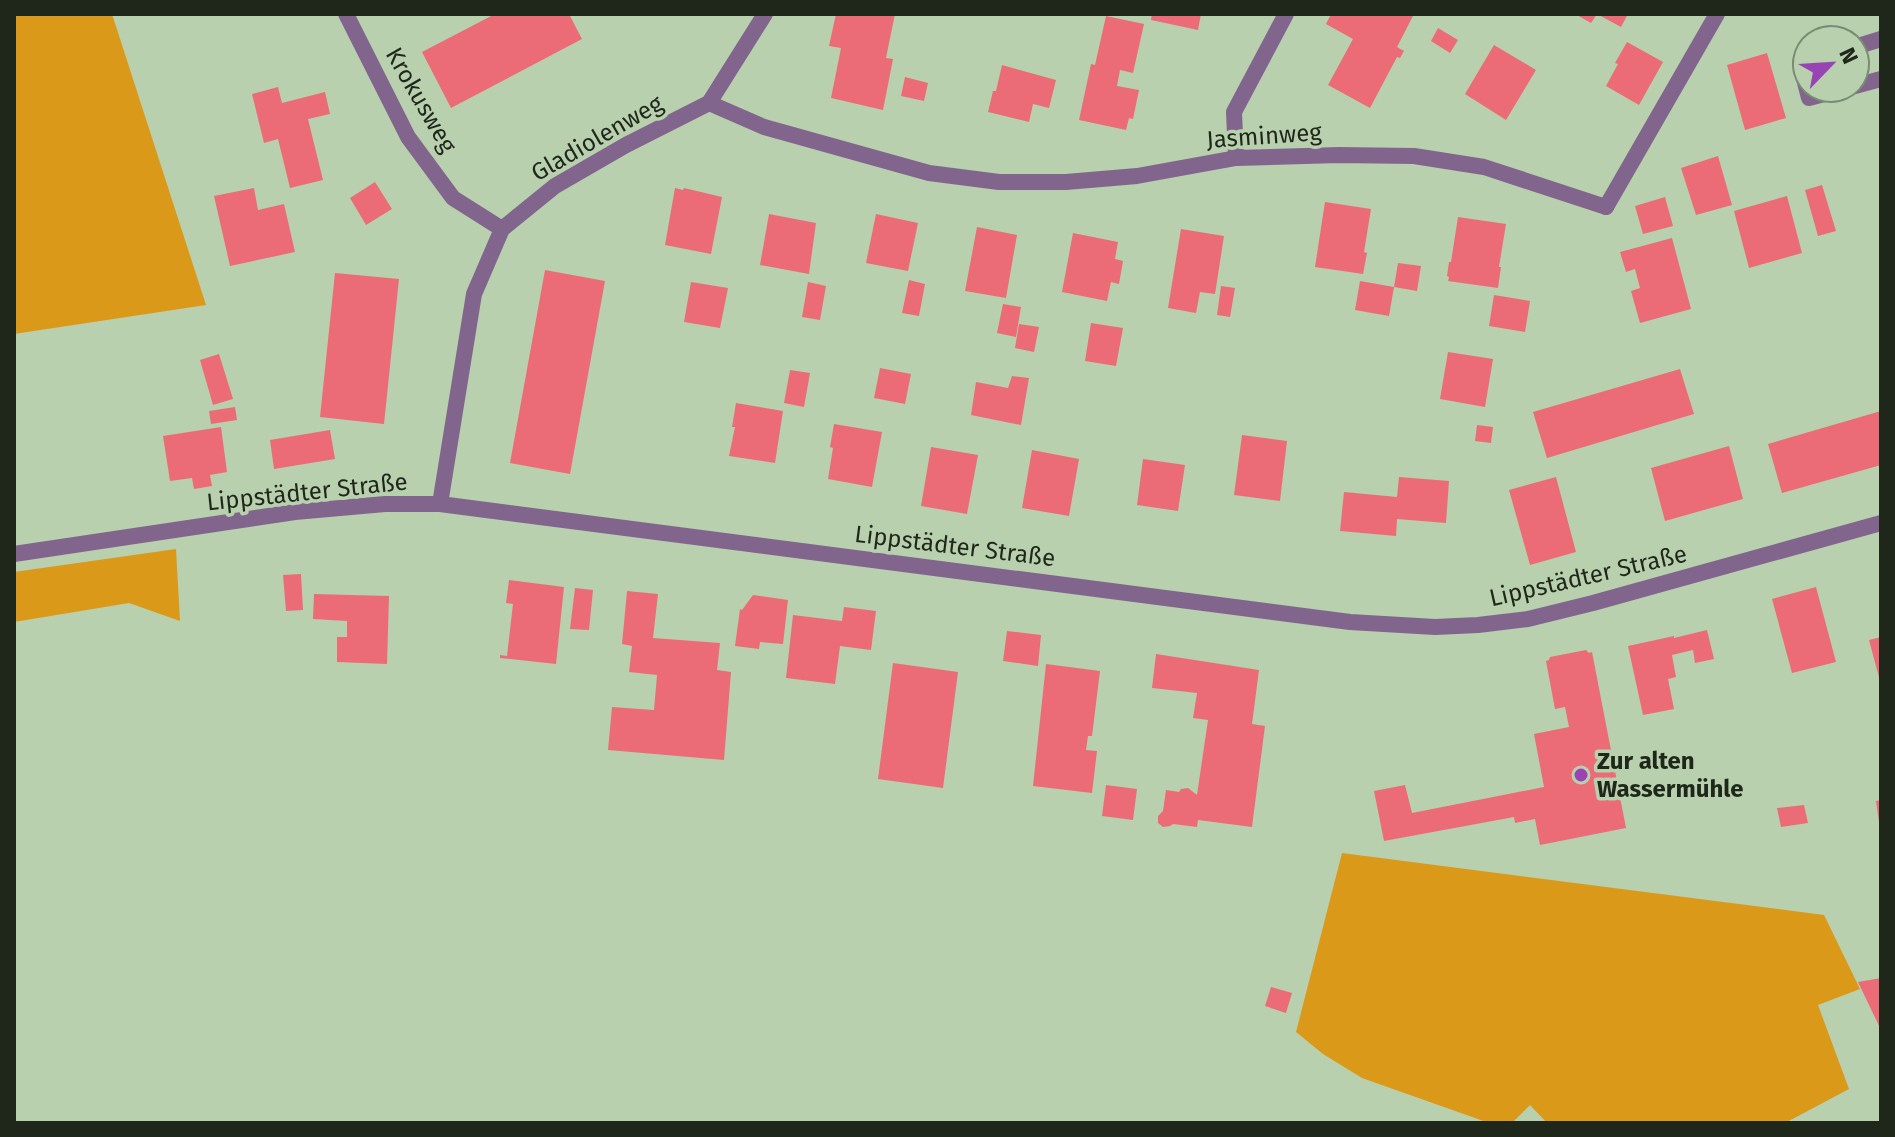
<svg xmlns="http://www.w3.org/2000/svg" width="1895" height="1137" font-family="'Fira Sans',sans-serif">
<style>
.green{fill:#db9919}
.building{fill:#eb6c77}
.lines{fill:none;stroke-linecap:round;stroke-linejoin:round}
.service{stroke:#82658d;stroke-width:16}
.minor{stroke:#82658d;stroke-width:16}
.poi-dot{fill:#9845b3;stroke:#b8d0ae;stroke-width:3}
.labels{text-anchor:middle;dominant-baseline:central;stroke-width:7;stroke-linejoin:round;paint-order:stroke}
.street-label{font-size:24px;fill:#1e271a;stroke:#b8d0ae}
.poi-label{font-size:24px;font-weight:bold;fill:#1e271a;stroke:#b8d0ae;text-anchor:start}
</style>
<rect width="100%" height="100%" fill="#b8d0ae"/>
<path class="green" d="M14,14H112L206,305L14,334Z
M176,549L180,621L129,603L14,622V572Z
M1342,853L1824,915L1860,989L1818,1005L1849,1089L1785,1123H1547L1530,1105L1512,1123H1489L1362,1078L1323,1054L1296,1032Z"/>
<path class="building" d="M495,14H569L582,39L451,108L422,52Z
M836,14L854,16L855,14H895L886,58L893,59L883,110L831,98L841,48L829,46Z
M1152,14H1201L1198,30L1151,20Z
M1331,14H1409L1413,16L1397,47L1404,51L1400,58L1397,57L1370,108L1328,85L1353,39L1326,24Z
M1575,14H1597L1591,23Z
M1597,14H1628L1621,27Z
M1106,16L1144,24L1133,73L1120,70L1117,86L1139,90L1133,119L1129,118L1126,130L1079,120L1091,64L1095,65Z
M1438,28L1458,40L1450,53L1431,41Z
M1627,42L1663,62L1639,105L1606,86L1618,64L1615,63Z
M1494,45L1536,70L1506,120L1465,94Z
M1767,53L1786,118L1745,130L1727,65Z
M1002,65L1056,80L1049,108L1033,104L1029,122L988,112L993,91H996Z
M905,77L928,83L924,101L901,96Z
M278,87L282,103L325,92L330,114L308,119L323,180L290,188L278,139L264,143L252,94Z
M1718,156L1732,205L1696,215L1681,168Z
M375,182L392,209L366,225L350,198Z
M1822,185L1836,231L1818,236L1805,190Z
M254,188L258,210L284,204L295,252L230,266L214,196Z
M675,188L683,190L684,188L722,197L711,254L665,245Z
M1787,196L1802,253L1749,268L1734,211Z
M1665,197L1673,226L1643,234L1635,206Z
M1325,202L1371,209L1364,252L1367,253L1363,274L1315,267Z
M769,214L816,223L809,274L760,265Z
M876,214L918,223L908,271L866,263Z
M1458,217L1506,224L1499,267H1501L1498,288L1448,281L1449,277L1447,276L1449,262H1451Z
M977,227L1017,235L1006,298L965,291Z
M1181,229L1224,236L1215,294L1200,292L1196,313L1168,308Z
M1073,233L1118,242L1115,259L1123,261L1122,267L1119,284L1111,282L1107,301L1062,292Z
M1672,238L1691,309L1640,323L1631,291L1640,288L1635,269L1626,272L1620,252Z
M1398,263L1421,266L1417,291L1394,287L1389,316L1355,310L1360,281L1394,287Z
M545,270L605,281L570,474L510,463Z
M335,273L399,279L384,424L320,417Z
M909,280L925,284L919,316L902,313Z
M691,282L728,288L720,328L684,322Z
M808,282L826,286L820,320L802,317Z
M1221,286L1235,288L1230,317L1217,315Z
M1494,295L1530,301L1525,332L1489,326Z
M1003,304L1021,307L1016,337L997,333Z
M1091,323L1123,328L1116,366L1085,361Z
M1019,324L1039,327L1034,352L1015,348Z
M1448,352L1493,359L1485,407L1440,399Z
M219,354L233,399L213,405L200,360Z
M880,368L911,374L905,404L874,398Z
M1680,369L1694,414L1547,458L1533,412Z
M790,370L810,373L804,407L784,403Z
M1012,376L1029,378L1021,425L971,415L976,382L1008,388Z
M736,403L783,411L775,463L729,456L735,427H732Z
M235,407L237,420L211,424L209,411Z
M1881,411V465L1782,493L1768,444Z
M834,424L882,432L872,487L828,479L833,448L830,447Z
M1477,425L1493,427L1491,443L1475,441Z
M221,427L227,472L210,475L212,486L194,489L192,478L170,481L163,436Z
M330,430L335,459L274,469L270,440Z
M1242,435L1287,441L1280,501L1234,495Z
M1729,446L1743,499L1665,521L1651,468Z
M931,447L978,455L967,514L921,506Z
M1032,450L1079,459L1069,516L1022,508Z
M1143,459L1185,465L1178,511L1137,505Z
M1399,477L1449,481L1446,523L1397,519L1396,536L1340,531L1344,492L1397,497Z
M1556,477L1576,552L1530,565L1509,490Z
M301,574L303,610L286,611L283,575Z
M509,580L564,587L556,664L500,658V655L507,656L513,604L506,603Z
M1816,587L1836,662L1792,673L1772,599Z
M575,588L593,590L589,630L570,629Z
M627,591L658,594L653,638L720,643L717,670L731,672L724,760L608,750L612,707L654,710L657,675L629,672L632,646L622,644Z
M314,594L389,596L387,664L337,662V637H347V621L313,619Z
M753,595L788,600L783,644L760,642L759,649L735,646L740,609L742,610Z
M844,607L876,611L871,650L840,646L835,684L786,678L793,615L842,621Z
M1707,630L1714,659L1695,663L1693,650L1672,655L1676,677L1668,679L1674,709L1643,715L1628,646L1674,636V638Z
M1007,631L1041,635L1038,666L1003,661Z
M1881,637V681H1880L1869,640Z
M1586,650L1589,653L1592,652L1626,828L1540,845L1535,819L1515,823L1514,817L1384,841L1374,791L1405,785L1412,813L1544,787L1534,734L1569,727L1565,707L1555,709L1546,661L1549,660L1550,657Z
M1156,654L1259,670L1252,724L1265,726L1252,827L1198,820L1197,827L1173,824L1170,826L1163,827L1158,823V816L1163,811L1166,790L1179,792L1181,789L1188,788L1197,795L1208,720L1193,718L1197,693L1152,688Z
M893,663L958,672L943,788L878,779Z
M1046,664L1100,671L1092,736H1088L1086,750L1097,751L1092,793L1033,786Z
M1106,785L1137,789L1133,820L1102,816Z
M1881,800V822H1879L1876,801Z
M1804,805L1808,823L1781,827L1777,808Z
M1881,978V1030L1858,982Z
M1271,987L1292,993L1286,1013L1265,1006Z"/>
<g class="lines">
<path class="service" d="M1606,207L1717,14"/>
<path class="minor" d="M346,14L408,137L453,198L502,229
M1855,47L1881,39
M1807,61L1800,63L1809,98L1847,88
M1855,86L1881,79
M709,103L764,127L929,173L999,182H1066L1137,176L1236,158L1339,155L1414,156L1484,167L1606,207
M1236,158L1234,112L1286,14
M440,504L474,294L502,229L555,186L626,145L709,103L765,14
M14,554L295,512L385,504H440L1350,622L1435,627L1478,625L1528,619L1593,603L1881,523"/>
</g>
<circle class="poi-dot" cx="1581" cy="775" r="8"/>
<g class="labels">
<g class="street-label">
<text transform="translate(421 100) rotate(60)">Krokusweg</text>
<text transform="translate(1264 136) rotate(-4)">Jasminweg</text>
<text transform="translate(597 138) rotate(-30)">Gladiolenweg</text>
<text transform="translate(307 492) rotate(-6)">Lippstädter Straße</text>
<text transform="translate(955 546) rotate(7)">Lippstädter Straße</text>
<text transform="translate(1588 576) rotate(-13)">Lippstädter Straße</text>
</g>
<g class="poi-label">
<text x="1597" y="761">Zur alten<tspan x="1597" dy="28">Wassermühle</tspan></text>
</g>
</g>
<rect width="1895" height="1137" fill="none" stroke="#1e271a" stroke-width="32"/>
<g transform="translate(1831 64) rotate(65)"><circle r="38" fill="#b8d0ae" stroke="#7a8c73" stroke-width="2"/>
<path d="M0-6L14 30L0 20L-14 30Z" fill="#9845b3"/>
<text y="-12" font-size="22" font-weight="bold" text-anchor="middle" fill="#1e271a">N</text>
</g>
</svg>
